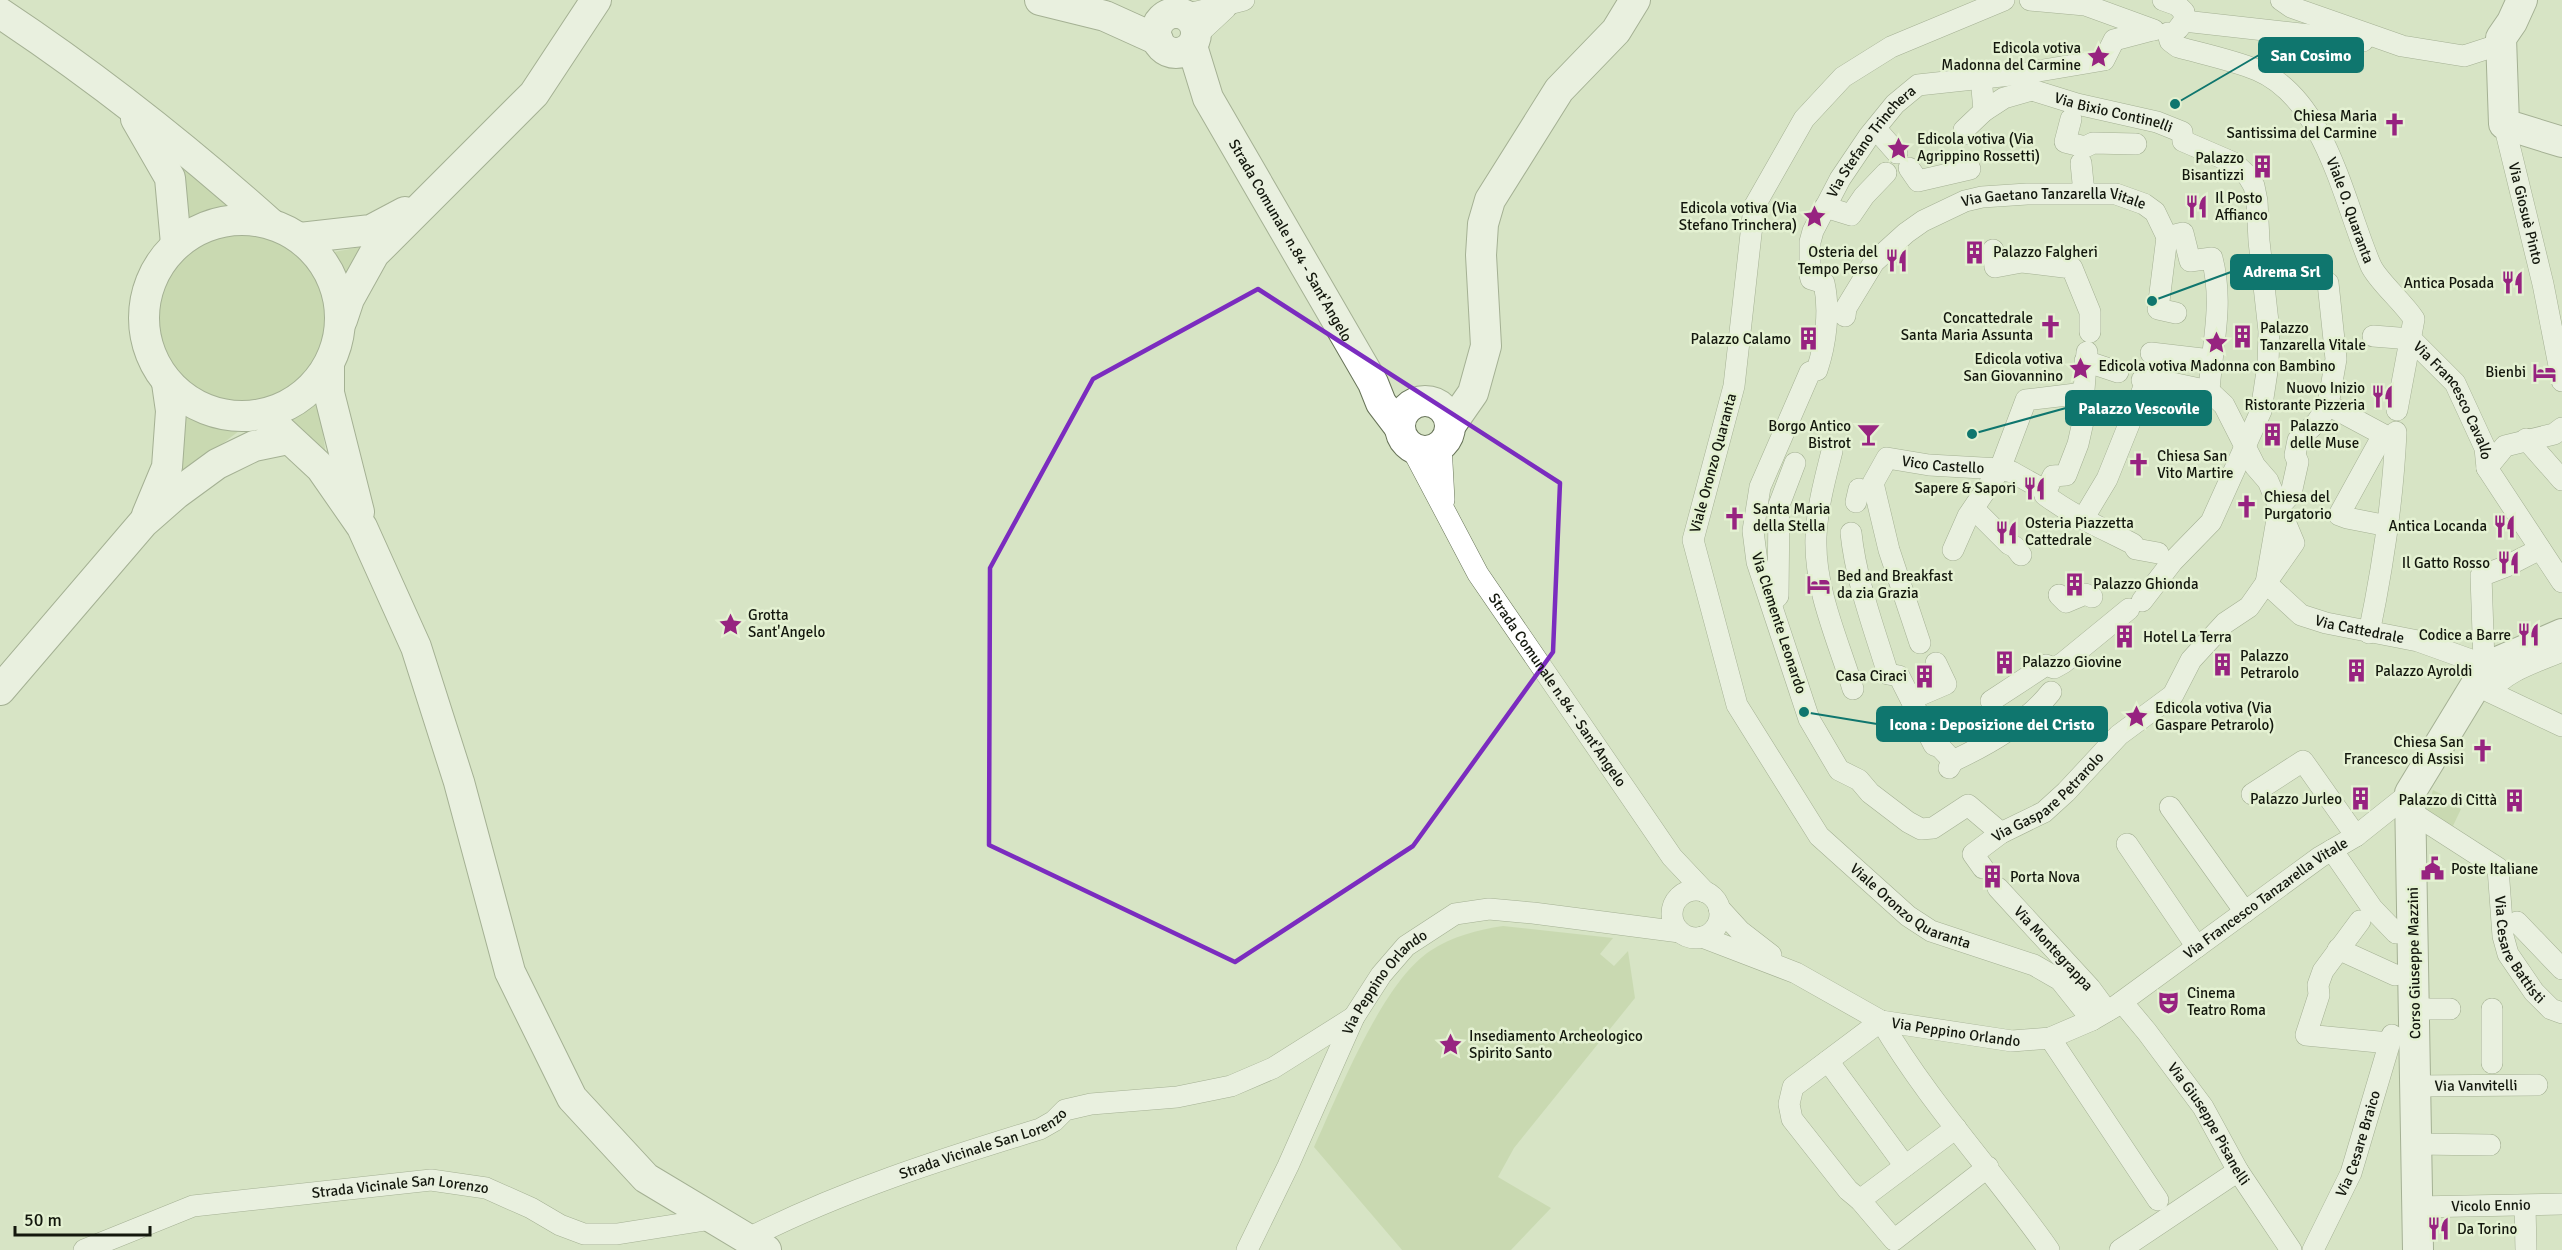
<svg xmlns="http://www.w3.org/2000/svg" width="2562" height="1250" font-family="Signika,sans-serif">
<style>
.green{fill:#b8cd9a}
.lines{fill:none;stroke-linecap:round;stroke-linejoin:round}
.street-casing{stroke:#677358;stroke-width:22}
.secondary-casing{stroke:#677358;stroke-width:32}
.street{stroke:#fff;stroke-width:21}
.secondary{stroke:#fff;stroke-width:30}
.marked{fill:none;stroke:#7b2cbf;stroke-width:4.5;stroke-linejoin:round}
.labels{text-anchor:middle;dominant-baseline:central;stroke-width:5;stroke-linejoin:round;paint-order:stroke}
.poi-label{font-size:15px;fill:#13170d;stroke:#e4f1d2;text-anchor:start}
.street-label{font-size:15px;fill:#13170d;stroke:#e4f1d2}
.leader{fill:none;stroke:#0f766e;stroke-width:2}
.callout-dot{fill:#0f766e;stroke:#e4f1d2;stroke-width:2}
.callout{fill:#0f766e;stroke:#0f766e;stroke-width:2}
.callout-label{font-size:16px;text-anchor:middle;font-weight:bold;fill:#fff}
</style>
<rect width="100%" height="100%" fill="#d7e4c5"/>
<path class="green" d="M189,164L233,206L188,220L180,166Z
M158 319a84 84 0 1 1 168 0a84 84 0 1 1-168 0Z
M371,245L346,284L334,252Z
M318,392L326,457L289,423L291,410Z
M181,406C194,419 219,424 237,425L239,431L171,483Z
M2433,790L2457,802L2456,807L2461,809L2452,828L2426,813Z
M1503,926L1613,938L1600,954L1614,966L1628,951L1635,998L1514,1148L1498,1177L1551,1208L1511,1250H1402L1314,1147C1339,1093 1381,984 1430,951C1453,936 1477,930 1503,926Z"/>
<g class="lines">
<defs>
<g id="street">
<path id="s1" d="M2004,0L1891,47L1843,77L1804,119L1754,207L1734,386L1693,540L1737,705L1819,836L1908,916L1931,931L2034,965L2060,980L2092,1020"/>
<path d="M2030,0L2085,5L2154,30"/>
<path d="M2163,0L2177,5L2184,12V21L2178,29"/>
<path d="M2281,0L2291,7L2402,46L2464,56L2501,44"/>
<path d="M1185,15L1244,0"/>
<path d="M2184,21L2363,41"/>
<path id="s2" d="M2168,33L2170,41L2178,47C2203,54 2232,60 2257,70C2326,99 2344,204 2371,266C2378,281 2403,302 2414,319L2397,410"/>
<path d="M1197,35L1226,8"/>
<path id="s3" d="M2020,74L2025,84L2032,90L2077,104L2157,122L2182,132L2183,141L2234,163L2248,176L2254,186L2257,201L2259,241L2269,331L2268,365L2261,411L2211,522L2172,562L2142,601"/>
<path d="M1984,111L2004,98L2032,90"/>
<path d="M2071,119L2065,142L2085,147L2093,143L2136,144"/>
<path id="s4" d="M2504,124L2543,284L2562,381"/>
<path d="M1876,129L1897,153"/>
<path d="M1965,134L1964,130L1984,111L1981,77"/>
<path d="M2081,163L2084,193"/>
<path d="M1909,168L1918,181L1970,169"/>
<path d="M1825,207L1851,215L1864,196L1886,173"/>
<path d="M2167,237L2158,309L2176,313"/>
<path d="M1993,250L1995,267L2022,262L2072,268L2090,312V332"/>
<path d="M2328,283L2336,359L2328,405"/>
<path id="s5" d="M1845,316L1846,308L1874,262L1906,233L1923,221L1965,201L1982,197L2027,194H2116L2144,204L2155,212L2167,237L2183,233L2190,261L2212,258C2224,304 2212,345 2209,391"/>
<path d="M2373,336L2411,339"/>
<path id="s6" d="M2411,339L2455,383L2485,448L2487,468L2562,582"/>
<path d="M2151,353L2211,360"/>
<path d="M2085,361L2118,372"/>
<path d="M2383,435L2339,515L2347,518L2388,526"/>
<path d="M2526,439L2562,480"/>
<path d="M1441,445L1444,500"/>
<path id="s7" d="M1411,447L1478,574L1672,857L1705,892"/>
<path d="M1832,451C1825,479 1817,508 1816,537C1814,589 1838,640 1853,689"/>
<path d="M2487,468L2505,446L2554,434L2562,428"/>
<path d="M2046,491L2053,476L2066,475L2078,444L2085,413"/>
<path d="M1856,502L1859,489"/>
<path d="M2280,506L2289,496L2292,489L2298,462L2295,455L2298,440L2317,422L2328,405L2395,441"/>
<path id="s8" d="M2279,508L2266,583L2301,615L2326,623L2418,641L2471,660L2493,664"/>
<path d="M1974,509L2009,544L2015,547L2021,555"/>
<path d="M2083,519L2107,479L2146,382"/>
<path d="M1851,533C1856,581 1874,628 1888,674L1899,676L1934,745L1940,747L1953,761L1949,768"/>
<path d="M1953,550L1968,516L2000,469L2026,400L2076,394L2084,390L2087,352"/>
<path d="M2059,595L2066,602L2085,594L2092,597"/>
<path d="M1771,603L1778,596L1779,505L1795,463"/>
<path d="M2369,633C2383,566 2393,500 2396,432"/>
<path id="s9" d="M1920,643L1889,550L1873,483L1887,458L1929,465L2000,469L2012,472L2046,491L2045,495C2073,516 2102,528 2133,544L2136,549L2158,553"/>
<path d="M2562,651C2537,662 2506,670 2490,692L2562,726"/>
<path d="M2484,662L2481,576L2507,566L2540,549"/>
<path d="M1911,699L1946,684L1936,663"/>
<path d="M1991,701L2046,665L2054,668L2063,663L2129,609"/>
<path d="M1953,761C1989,744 2026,723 2051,692"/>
<path d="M2252,794L2303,761L2356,836"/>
<path d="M2170,807L2245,912"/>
<path id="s10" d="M2411,812L2498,868L2503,936L2508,954L2534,992L2551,1009L2562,1013"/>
<path id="s11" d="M2001,833L1968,805L1933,828L1921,829L1908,822L1870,793L1859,780L1839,770L1809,719L1757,562L1753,531L1760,487L1810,372L1817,370C1826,343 1830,310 1824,283L1811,279L1810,275V242L1813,231L1840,179L1869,136L1895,104L1918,85L2020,74L2104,60L2114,40L2152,30"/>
<path d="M2127,844L2197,947"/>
<path d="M2332,850L2372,908L2396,933"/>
<path id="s12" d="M1983,868L1973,854L2001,833L2044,812L2066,792L2119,735L2173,695L2191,660L2225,623L2249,607L2294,543L2268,481L2255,466L2224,405L2209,391L2167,382L2142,380"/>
<path id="s13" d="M1998,888L2090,988L2107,1011"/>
<circle cx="1696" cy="914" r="24"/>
<path d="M1719,908L1740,931L1771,955"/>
<path d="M2360,921L2323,971L2318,985L2319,995L2306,1035L2389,1043"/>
<path d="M2517,922L2562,969"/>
<path id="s14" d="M1702,937L1796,973L1881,1021L2012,1041L2050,1038L2092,1020L2116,1006L2320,857L2356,836L2410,793"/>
<path d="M2338,949L2395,975"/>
<path id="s15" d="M2122,1002L2147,1032L2203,1107L2238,1171L2291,1250"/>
<path d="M2414,1009H2450"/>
<path d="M2050,1038L2158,1200"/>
<path d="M1828,1061L1905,1166"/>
<path d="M2492,1063V1009"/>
<path id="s16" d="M2416,1086L2537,1085"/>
<path d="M2417,1144L2490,1145"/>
<path d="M1988,1167L1894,1240L1860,1200L1848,1190L1792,1119L1789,1104L1793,1087L1881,1021C1929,1103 1995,1173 2049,1250"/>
<path d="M1860,1200L1956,1128"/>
<path d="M2525,1206L2526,1250"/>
<path id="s17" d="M2417,1207L2562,1204"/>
<path id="s18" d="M747,1239C841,1191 939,1160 1040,1129L1054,1121L1065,1110L1091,1104L1177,1097L1231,1086L1273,1068L1354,1017"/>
<path id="s19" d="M84,1250L193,1206L431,1180L486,1188L531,1208L560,1225L584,1234H617L712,1219"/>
<path id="s20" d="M1247,1250L1288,1166L1354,1017L1381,975L1406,946L1455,914L1489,909L1533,913L1680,932"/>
<path d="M2120,1250L2238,1171"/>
<path id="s21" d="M2313,1250L2351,1173L2392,1035"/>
</g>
<g id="secondary">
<path d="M1040,0L1105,16L1158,40"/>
<path d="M2522,0L2512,22L2501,38L2504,124L2562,142"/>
<path d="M0,13C95,76 185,147 270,223"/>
<circle cx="1176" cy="33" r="20"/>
<path id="s22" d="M1192,46L1208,98L1373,383L1381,403L1400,428"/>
<path d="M136,119L170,178L176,244"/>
<circle cx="242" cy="318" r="98"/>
<path d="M300,238L371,230L405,212"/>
<path d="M342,320L349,299L374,254L534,94L596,0"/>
<path d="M329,366V393L359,512"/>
<circle cx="1425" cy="426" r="25"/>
<path d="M264,415L321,468L362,527L416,647L459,782L510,972L572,1098L646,1178L766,1250"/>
<path d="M1450,426L1473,393L1486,346L1481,255L1483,224L1490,200L1559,90L1616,31L1635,0"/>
<path d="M147,515L167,467L171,411L167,383"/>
<path d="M0,690L143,523L176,494L217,464L254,446L288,439"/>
<path d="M2418,1250L2410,793L2480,678L2493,664L2562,634"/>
</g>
</defs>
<use href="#street" class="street-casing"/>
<use href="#secondary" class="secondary-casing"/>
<use href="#street" class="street"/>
<use href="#secondary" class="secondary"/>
</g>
<path d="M0 0H2562V1250H0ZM1258,289L1560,483L1553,652L1413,846L1235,962L989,845L990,568L1093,379Z" fill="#d7e4c5" fill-opacity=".55" fill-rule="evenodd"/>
<path class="marked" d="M1258,289L1560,483L1553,652L1413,846L1235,962L989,845L990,568L1093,379Z"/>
<defs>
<symbol id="sight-bare" viewBox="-9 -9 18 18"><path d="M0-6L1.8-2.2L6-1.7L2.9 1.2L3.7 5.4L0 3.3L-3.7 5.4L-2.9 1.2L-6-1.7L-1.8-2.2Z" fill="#972380" stroke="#e4f1d2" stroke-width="2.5" paint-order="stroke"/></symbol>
<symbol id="church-bare" viewBox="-9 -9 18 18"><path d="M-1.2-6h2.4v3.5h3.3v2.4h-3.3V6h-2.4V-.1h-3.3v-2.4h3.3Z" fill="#972380" stroke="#e4f1d2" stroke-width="2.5" paint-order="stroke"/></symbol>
<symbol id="building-bare" viewBox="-9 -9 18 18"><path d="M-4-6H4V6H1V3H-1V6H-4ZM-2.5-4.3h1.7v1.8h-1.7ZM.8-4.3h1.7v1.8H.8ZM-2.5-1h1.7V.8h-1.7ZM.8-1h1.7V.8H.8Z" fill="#972380" stroke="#e4f1d2" stroke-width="2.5" paint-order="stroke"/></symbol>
<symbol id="restaurant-bare" viewBox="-9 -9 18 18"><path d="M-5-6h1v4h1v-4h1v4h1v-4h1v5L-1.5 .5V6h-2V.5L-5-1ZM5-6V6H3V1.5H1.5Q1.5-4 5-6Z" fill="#972380" stroke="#e4f1d2" stroke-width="2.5" paint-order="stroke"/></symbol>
<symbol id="hotel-bare" viewBox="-9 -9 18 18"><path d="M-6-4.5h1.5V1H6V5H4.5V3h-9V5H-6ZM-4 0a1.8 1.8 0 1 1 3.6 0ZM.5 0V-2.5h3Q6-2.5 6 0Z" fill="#972380" stroke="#e4f1d2" stroke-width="2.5" paint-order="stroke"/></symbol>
<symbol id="bar-bare" viewBox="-9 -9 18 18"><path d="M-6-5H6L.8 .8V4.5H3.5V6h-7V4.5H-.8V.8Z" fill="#972380" stroke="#e4f1d2" stroke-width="2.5" paint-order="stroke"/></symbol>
<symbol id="civic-bare" viewBox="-9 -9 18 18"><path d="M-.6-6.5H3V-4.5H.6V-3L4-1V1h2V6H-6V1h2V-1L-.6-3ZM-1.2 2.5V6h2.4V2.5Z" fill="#972380" stroke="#e4f1d2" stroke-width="2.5" paint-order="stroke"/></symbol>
<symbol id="theatre-bare" viewBox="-9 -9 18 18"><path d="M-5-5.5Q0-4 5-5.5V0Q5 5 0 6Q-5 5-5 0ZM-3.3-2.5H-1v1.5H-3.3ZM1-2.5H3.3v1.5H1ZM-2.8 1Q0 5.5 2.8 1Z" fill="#972380" stroke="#e4f1d2" stroke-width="2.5" paint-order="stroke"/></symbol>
</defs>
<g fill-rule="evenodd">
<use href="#sight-bare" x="2082" y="40" width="33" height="33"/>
<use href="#church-bare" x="2378" y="108" width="33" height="33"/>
<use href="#sight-bare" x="1882" y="132" width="33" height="33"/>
<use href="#building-bare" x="2246" y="150" width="33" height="33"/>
<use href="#restaurant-bare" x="2180" y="190" width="33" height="33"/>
<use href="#sight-bare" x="1798" y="200" width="33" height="33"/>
<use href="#building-bare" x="1958" y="236" width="33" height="33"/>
<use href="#restaurant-bare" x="1880" y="244" width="33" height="33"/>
<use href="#restaurant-bare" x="2496" y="266" width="33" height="33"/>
<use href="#church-bare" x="2034" y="310" width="33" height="33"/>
<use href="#building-bare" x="2226" y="320" width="33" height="33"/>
<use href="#building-bare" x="1792" y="322" width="33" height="33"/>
<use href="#sight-bare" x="2200" y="326" width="33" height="33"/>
<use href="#sight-bare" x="2064" y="352" width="33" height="33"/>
<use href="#hotel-bare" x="2528" y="356" width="33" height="33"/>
<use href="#restaurant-bare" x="2366" y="380" width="33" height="33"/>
<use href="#bar-bare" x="1852" y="418" width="33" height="33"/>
<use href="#building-bare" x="2256" y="418" width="33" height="33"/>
<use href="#church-bare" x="2122" y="448" width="33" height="33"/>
<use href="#restaurant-bare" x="2018" y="472" width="33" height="33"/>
<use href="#church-bare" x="2230" y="490" width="33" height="33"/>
<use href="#church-bare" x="1718" y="502" width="33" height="33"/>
<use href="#restaurant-bare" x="2488" y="510" width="33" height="33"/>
<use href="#restaurant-bare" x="1990" y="516" width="33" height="33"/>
<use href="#restaurant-bare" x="2492" y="546" width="33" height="33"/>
<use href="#building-bare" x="2058" y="568" width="33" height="33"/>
<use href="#hotel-bare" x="1802" y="568" width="33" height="33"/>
<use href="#sight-bare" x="714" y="608" width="33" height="33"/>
<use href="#restaurant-bare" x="2512" y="618" width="33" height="33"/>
<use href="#building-bare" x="2108" y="620" width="33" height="33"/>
<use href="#building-bare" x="1988" y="646" width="33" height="33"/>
<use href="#building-bare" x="2206" y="648" width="33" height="33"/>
<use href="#building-bare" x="2340" y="654" width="33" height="33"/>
<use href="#building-bare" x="1908" y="660" width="33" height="33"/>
<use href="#sight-bare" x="2120" y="700" width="33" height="33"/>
<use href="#church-bare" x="2466" y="734" width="33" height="33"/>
<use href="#building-bare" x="2344" y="782" width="33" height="33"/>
<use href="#building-bare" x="2498" y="784" width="33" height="33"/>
<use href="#civic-bare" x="2416" y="852" width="33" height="33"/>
<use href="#building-bare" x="1976" y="860" width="33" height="33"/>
<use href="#theatre-bare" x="2152" y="986" width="33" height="33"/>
<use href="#sight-bare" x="1434" y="1028" width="33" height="33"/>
<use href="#restaurant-bare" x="2422" y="1212" width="33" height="33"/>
</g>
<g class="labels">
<g class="poi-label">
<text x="2081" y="48" text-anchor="end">Edicola votiva<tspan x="2081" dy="17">Madonna del Carmine</tspan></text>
<text x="2377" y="116" text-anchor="end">Chiesa Maria<tspan x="2377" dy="17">Santissima del Carmine</tspan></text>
<text x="1917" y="139">Edicola votiva (Via<tspan x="1917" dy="17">Agrippino Rossetti)</tspan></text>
<text x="2244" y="158" text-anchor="end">Palazzo<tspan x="2244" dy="17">Bisantizzi</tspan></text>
<text x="2215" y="198">Il Posto<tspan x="2215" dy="17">Affianco</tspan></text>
<text x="1797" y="208" text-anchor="end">Edicola votiva (Via<tspan x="1797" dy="17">Stefano Trinchera)</tspan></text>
<text x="1878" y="252" text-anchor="end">Osteria del<tspan x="1878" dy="17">Tempo Perso</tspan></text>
<text x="1993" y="252">Palazzo Falgheri</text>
<text x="2494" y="283" text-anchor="end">Antica Posada</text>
<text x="2033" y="318" text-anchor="end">Concattedrale<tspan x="2033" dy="17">Santa Maria Assunta</tspan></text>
<text x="2260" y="328">Palazzo<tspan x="2260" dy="17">Tanzarella Vitale</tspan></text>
<text x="1791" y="339" text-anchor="end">Palazzo Calamo</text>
<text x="2063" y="359" text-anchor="end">Edicola votiva<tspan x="2063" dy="17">San Giovannino</tspan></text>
<text x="2217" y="366" text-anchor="middle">Edicola votiva Madonna con Bambino</text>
<text x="2526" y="372" text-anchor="end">Bienbi</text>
<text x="2365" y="388" text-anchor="end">Nuovo Inizio<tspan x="2365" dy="17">Ristorante Pizzeria</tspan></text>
<text x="1851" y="426" text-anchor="end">Borgo Antico<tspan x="1851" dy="17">Bistrot</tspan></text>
<text x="2290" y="426">Palazzo<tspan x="2290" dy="17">delle Muse</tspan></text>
<text x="2157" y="456">Chiesa San<tspan x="2157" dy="17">Vito Martire</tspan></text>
<text x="2016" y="488" text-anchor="end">Sapere &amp; Sapori</text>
<text x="2264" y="497">Chiesa del<tspan x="2264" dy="17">Purgatorio</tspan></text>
<text x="1753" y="509">Santa Maria<tspan x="1753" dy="17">della Stella</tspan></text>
<text x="2025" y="523">Osteria Piazzetta<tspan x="2025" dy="17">Cattedrale</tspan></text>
<text x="2487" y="526" text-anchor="end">Antica Locanda</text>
<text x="2490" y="563" text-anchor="end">Il Gatto Rosso</text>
<text x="1837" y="576">Bed and Breakfast<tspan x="1837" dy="17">da zia Grazia</tspan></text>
<text x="2093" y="584">Palazzo Ghionda</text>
<text x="748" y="615">Grotta<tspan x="748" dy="17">Sant'Angelo</tspan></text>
<text x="2511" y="635" text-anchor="end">Codice a Barre</text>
<text x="2143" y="637">Hotel La Terra</text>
<text x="2240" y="656">Palazzo<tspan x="2240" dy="17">Petrarolo</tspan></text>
<text x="2022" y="662">Palazzo Giovine</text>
<text x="2375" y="671">Palazzo Ayroldi</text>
<text x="1907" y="676" text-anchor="end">Casa Ciraci</text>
<text x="2155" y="708">Edicola votiva (Via<tspan x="2155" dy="17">Gaspare Petrarolo)</tspan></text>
<text x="2464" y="742" text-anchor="end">Chiesa San<tspan x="2464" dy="17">Francesco di Assisi</tspan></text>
<text x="2342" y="799" text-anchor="end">Palazzo Jurleo</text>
<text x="2497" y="800" text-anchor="end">Palazzo di Città</text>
<text x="2451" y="869">Poste Italiane</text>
<text x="2010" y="877">Porta Nova</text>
<text x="2187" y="993">Cinema<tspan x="2187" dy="17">Teatro Roma</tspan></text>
<text x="1469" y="1036">Insediamento Archeologico<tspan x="1469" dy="17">Spirito Santo</tspan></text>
<text x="2457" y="1229">Da Torino</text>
</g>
<g class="street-label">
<text stroke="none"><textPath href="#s3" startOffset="105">Via Bixio Continelli</textPath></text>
<text stroke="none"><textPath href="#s11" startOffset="890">Via Stefano Trinchera</textPath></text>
<text stroke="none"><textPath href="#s5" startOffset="262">Via Gaetano Tanzarella Vitale</textPath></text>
<text stroke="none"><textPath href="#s2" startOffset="274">Viale O. Quaranta</textPath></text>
<text stroke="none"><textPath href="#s4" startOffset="92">Via Giosuè Pinto</textPath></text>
<text stroke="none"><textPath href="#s22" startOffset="219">Strada Comunale n.84 - Sant'Angelo</textPath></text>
<text stroke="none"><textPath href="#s6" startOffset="76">Via Francesco Cavallo</textPath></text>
<text transform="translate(1713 463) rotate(-75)">Viale Oronzo Quaranta</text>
<text stroke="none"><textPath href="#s9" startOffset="252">Vico Castello</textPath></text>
<text transform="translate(1779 623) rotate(72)">Via Clemente Leonardo</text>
<text stroke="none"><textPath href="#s8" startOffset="184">Via Cattedrale</textPath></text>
<text stroke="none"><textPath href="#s7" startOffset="284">Strada Comunale n.84 - Sant'Angelo</textPath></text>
<text stroke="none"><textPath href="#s12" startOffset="112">Via Gaspare Petrarolo</textPath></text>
<text stroke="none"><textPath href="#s14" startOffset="627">Via Francesco Tanzarella Vitale</textPath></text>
<text stroke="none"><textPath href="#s1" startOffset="1119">Viale Oronzo Quaranta</textPath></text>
<text stroke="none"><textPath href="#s10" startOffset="190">Via Cesare Battisti</textPath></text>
<text stroke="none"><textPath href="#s13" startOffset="82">Via Montegrappa</textPath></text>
<text transform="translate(2414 963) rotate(-91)">Corso Giuseppe Mazzini</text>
<text stroke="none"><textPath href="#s20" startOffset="303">Via Peppino Orlando</textPath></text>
<text stroke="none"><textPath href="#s14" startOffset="274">Via Peppino Orlando</textPath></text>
<text stroke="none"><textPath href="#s16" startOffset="60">Via Vanvitelli</textPath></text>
<text stroke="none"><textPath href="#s15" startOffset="150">Via Giuseppe Pisanelli</textPath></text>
<text stroke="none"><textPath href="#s18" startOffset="255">Strada Vicinale San Lorenzo</textPath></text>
<text stroke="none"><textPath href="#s21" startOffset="116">Via Cesare Braico</textPath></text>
<text stroke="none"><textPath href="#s19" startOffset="326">Strada Vicinale San Lorenzo</textPath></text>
<text stroke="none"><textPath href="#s17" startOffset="74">Vicolo Ennio</textPath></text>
</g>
</g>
<path class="leader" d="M2175 104L2259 55M2152 301L2231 272M1972 434L2066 408M1804 712L1877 724"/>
<g class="callout-dot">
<circle cx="2175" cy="104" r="6"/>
<circle cx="2152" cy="301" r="6"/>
<circle cx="1972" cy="434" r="6"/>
<circle cx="1804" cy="712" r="6"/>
</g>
<g class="callout">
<rect x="2259" y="38" width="104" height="34" rx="6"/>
<rect x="2231" y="255" width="101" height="34" rx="6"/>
<rect x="2066" y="391" width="145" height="34" rx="6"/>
<rect x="1877" y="707" width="230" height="34" rx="6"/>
</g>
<g class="callout-label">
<text x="2311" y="61">San Cosimo</text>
<text x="2282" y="277">Adrema Srl</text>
<text x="2139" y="414">Palazzo Vescovile</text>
<text x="1992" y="730">Icona : Deposizione del Cristo</text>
</g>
<path d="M15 1226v9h135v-9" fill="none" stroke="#13170d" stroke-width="3"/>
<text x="24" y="1226" font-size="18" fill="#13170d" stroke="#e4f1d2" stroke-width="4.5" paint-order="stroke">50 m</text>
</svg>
